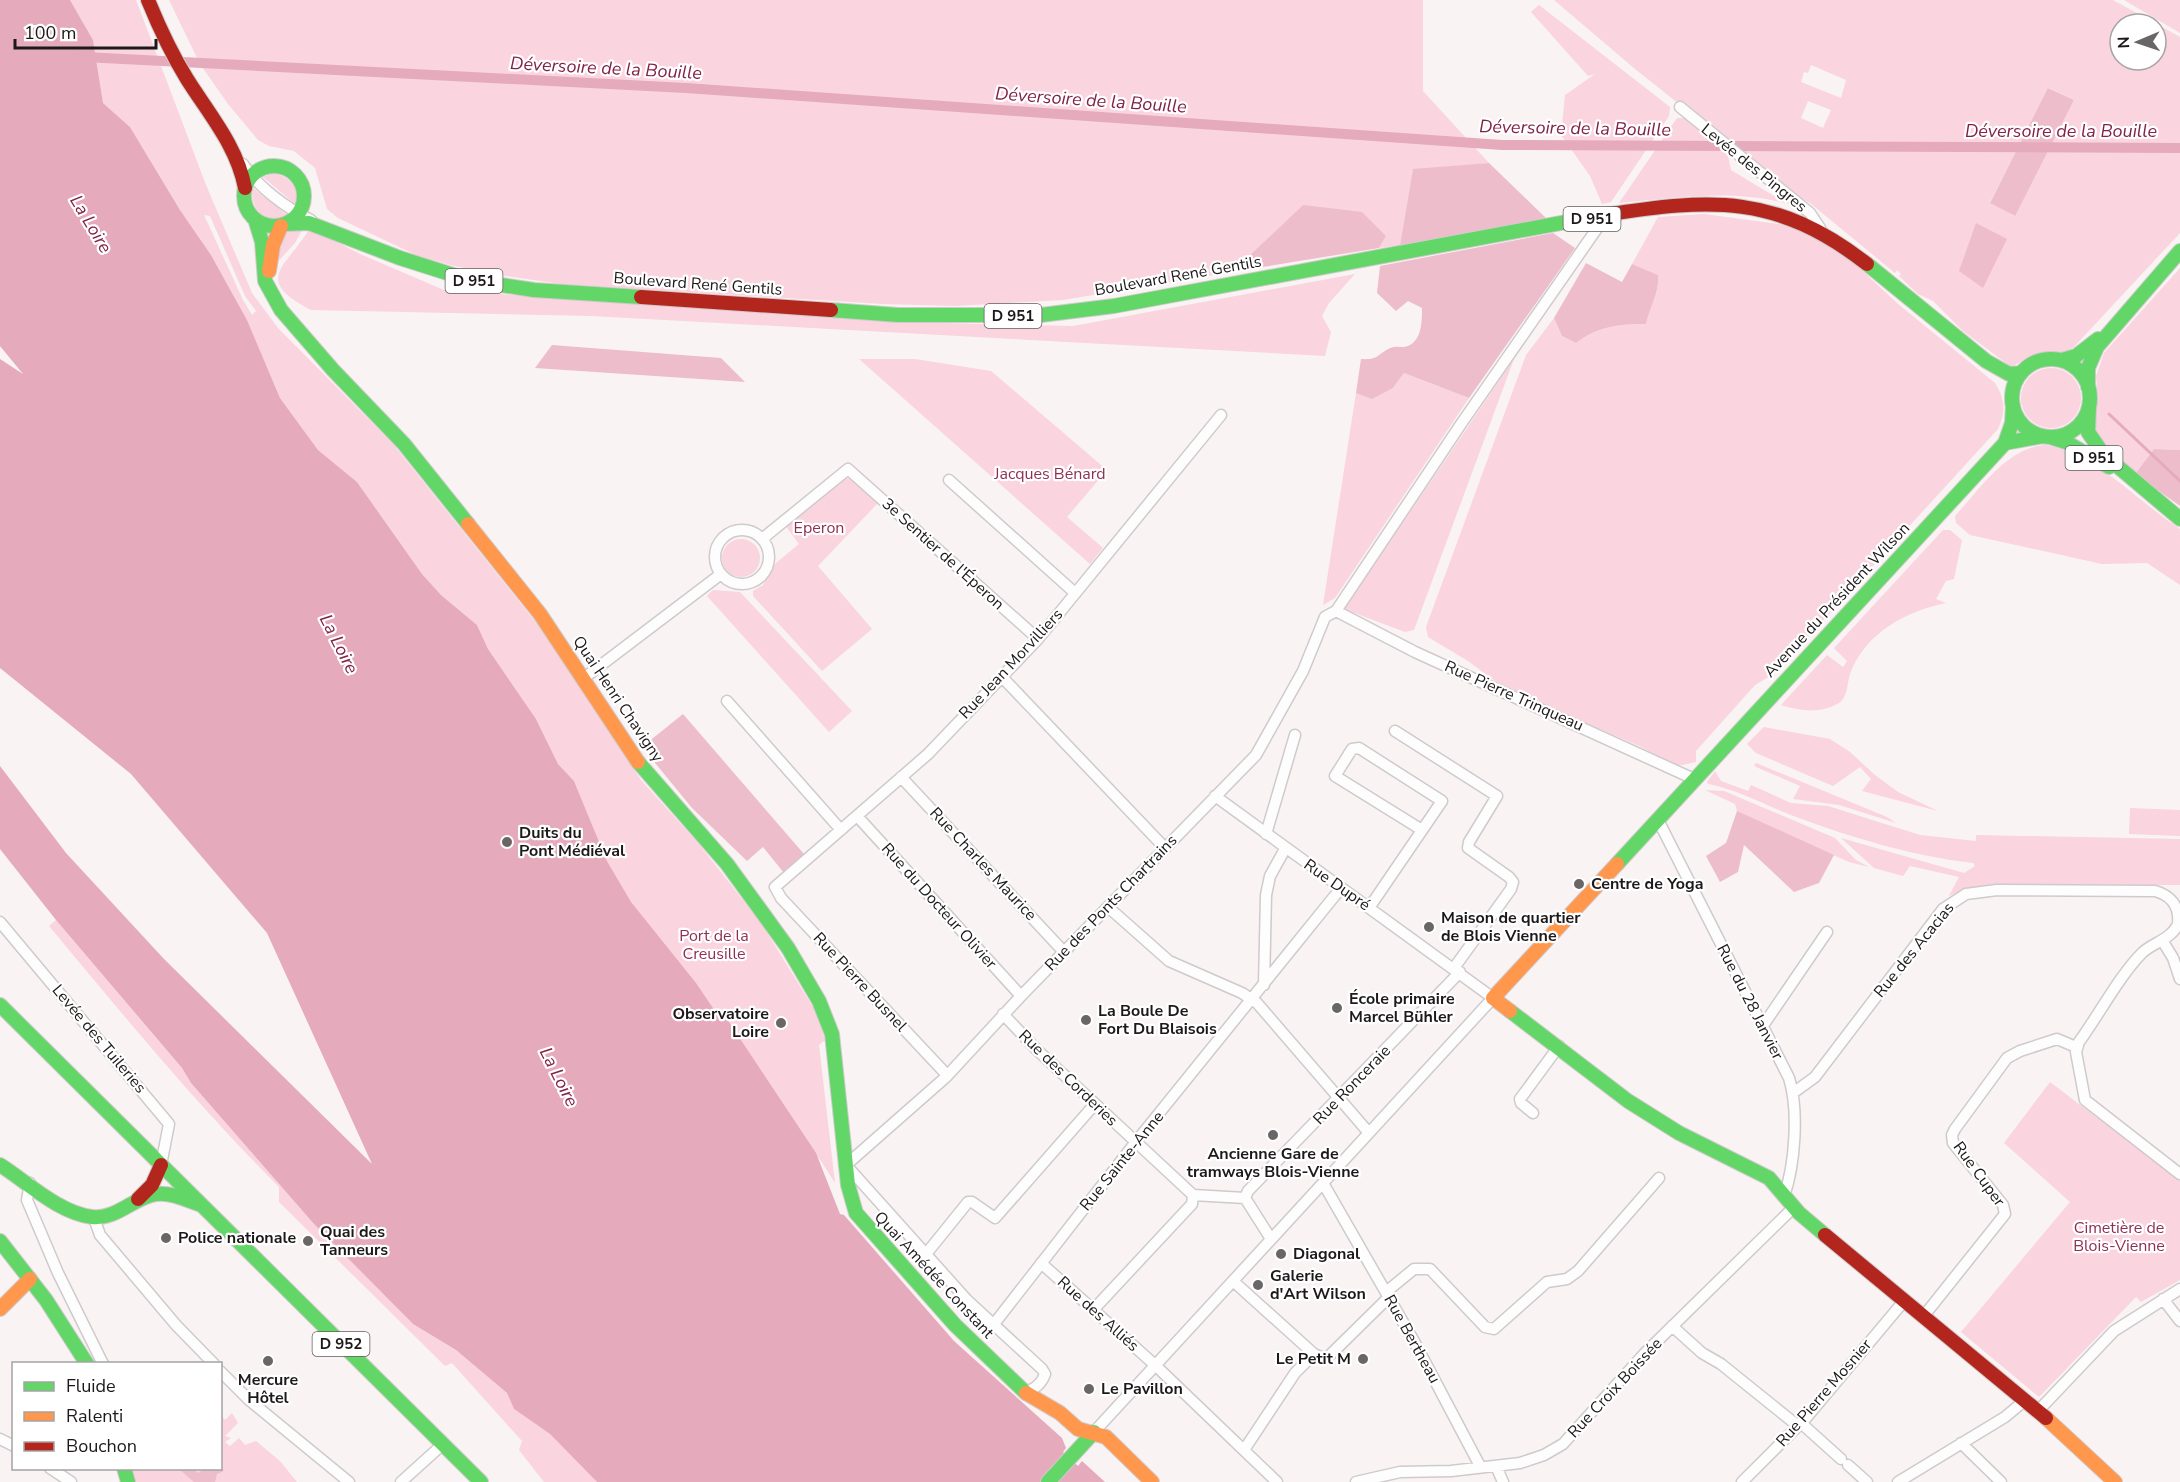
<svg xmlns="http://www.w3.org/2000/svg" width="2180" height="1482" font-family="'Nunito Sans',sans-serif">
<style>
.green{fill:#fad4de;fill-rule:evenodd}
.forest{fill:#edbdcb}
.water{fill:#e5aabb}
.lines{fill:none;stroke-linecap:round;stroke-linejoin:round}
.stream{stroke:#e5aabb;stroke-width:3}
.canal{stroke:#e5aabb;stroke-width:10}
.street-casing{stroke:#cfcacb;stroke-width:13}
.fast-casing{stroke:#cfcacb;stroke-width:16}
.slow-casing{stroke:#cfcacb;stroke-width:16}
.jam-casing{stroke:#cfcacb;stroke-width:16}
.street{stroke:#fefdfd;stroke-width:10}
.fast{stroke:#63d668;stroke-width:14}
.slow{stroke:#ff974d;stroke-width:14}
.jam{stroke:#b3261e;stroke-width:14}
.poi-dot{fill:#6a6566;stroke:#fff;stroke-width:2}
.labels{text-anchor:middle;dominant-baseline:central;stroke-width:4.5;stroke-linejoin:round;paint-order:stroke}
.shield{fill:#fff;stroke:#615e5f;stroke-width:1.5}
.shield-label{font-size:15px;font-weight:bold;fill:#1d191a}
.street-label{font-size:16px;fill:#1d191a;stroke:#fff}
.park-label{font-size:16px;fill:#8f2f53;stroke:#fff}
.poi-label{font-size:16px;font-weight:bold;fill:#1d191a;stroke:#fff;text-anchor:start}
.water-label{font-size:18px;font-style:italic;fill:#822248;stroke:#fff}
</style>
<rect width="100%" height="100%" fill="#f9f3f4"/>
<path class="green" d="M70,0H136L206,185L252,293L278,328L393,444L546,635L641,780L698,843L761,923L816,1012L825,1040L819,1045L835,1183L821,1161L673,976L607,861L574,781L558,764L536,719L488,649L477,625L441,595L422,574L357,482L318,450L280,398L247,320L211,255L180,210L130,127L103,103L93,40ZM204,215L210,216L245,296L256,311L252,315L243,300Z
M169,0H1423V91L1489,163L1413,170L1400,245L1379,248L1386,236L1303,205L1232,272L1063,300L955,306L882,304L561,284L506,276L454,266L416,255L338,218L327,209L315,168L294,151L269,146L258,140L228,104L200,64Z
M1554,0H2113L2180,37V233L2073,348C2061,356 2045,351 2031,356C2023,359 2019,365 2010,366L1963,331L1933,301L1918,294L1899,276L1901,274L1897,270L1895,273L1810,203L1791,193L1782,200L1785,203C1729,189 1675,198 1619,203L1677,118H1686L1728,156L1731,170L1774,196L1781,185L1635,69ZM2120,24H2156V60H2120ZM1811,65L1846,80L1841,98L1801,82L1804,72L1808,73ZM2049,88L2074,100L2014,216L1990,202ZM1808,101L1831,110L1823,128L1801,118Z
M2124,0H2180V33Z
M1539,5L1670,107L1669,116L1611,202L1602,204L1590,176L1561,135L1565,95L1595,74L1588,76L1531,12Z
M274,173C289,177 300,187 295,204L263,177Z
M253,188L287,215C266,226 249,209 253,188Z
M1704,214L1801,227L1852,261L1898,304L1995,383C2005,399 2006,411 1998,429L1775,673L1755,685L1696,751V762L1677,766L1639,746L1506,689L1468,661L1428,637L1426,627L1526,355L1554,318L1562,336L1576,343C1598,326 1620,324 1646,324C1650,307 1660,292 1658,275L1632,264L1658,217Z
M304,226L295,243L273,267L283,232Z
M310,228L360,254L444,290L893,322L1073,326L1355,274L1329,303L1322,316L1331,332L1325,356L592,316L311,310C251,279 287,267 310,228Z
M2180,268V450L2154,449L2135,474L2097,440L2092,425L2098,397L2096,376L2104,353Z
M859,359H915L991,371L1107,470L1067,517L1103,548L1090,564Z
M1514,359L1414,630L1405,632L1344,609Z
M2021 398a30 30 0 1 1 60 0a30 30 0 1 1-60 0Z
M1404,373L1469,398L1335,598L1323,605L1356,393L1372,398L1393,388Z
M2046,445C2098,455 2137,501 2180,529V585L2147,563L2102,564L1970,535L1956,523L1955,516C1980,489 2007,447 2046,445Z
M845,478L852,479L879,502L818,566L872,629L822,671L753,596V591L763,585L776,563L799,544L785,525Z
M1943,530H1950L1962,540L1954,579L1946,581L1936,599L1946,603C1906,611 1865,633 1850,674C1847,683 1848,697 1839,703C1820,714 1800,711 1781,705L1827,655L1843,667L1847,661L1834,648Z
M722 558a19 19 0 1 1 38 0a19 19 0 1 1-38 0Z
M713,590L740,592L852,711L829,732L707,596Z
M1764,727L1830,739L1850,752L1875,775L1898,792L1938,811L1862,791L1871,779L1860,767L1833,786L1756,753L1747,744Z
M1756,763L1887,817L1896,823L1839,805L1793,799L1800,786L1756,767L1754,765Z
M1715,771L1721,781L1748,791L1751,785L1791,803L1828,806L1920,835L1976,841V835L2180,839V885L1995,884L1964,889L1949,896L1959,877L1910,866L1903,876L1874,868L1841,838L1964,873L1975,866L1973,863C1913,856 1856,839 1799,818C1768,807 1740,790 1708,784L1707,782Z
M1705,790L1724,791L1835,838L1856,860L1869,867L1849,862L1750,818L1737,811L1735,804Z
M2130,808L2180,810V836L2129,834Z
M56,920L182,1068L191,1083L314,1224L413,1324L456,1350L507,1393L514,1409L550,1434L597,1482H544L519,1450L522,1441L452,1363L445,1366L279,1202V1187C197,1105 123,1015 49,926Z
M2050,1082L2180,1181V1280L2141,1302L2136,1297L2039,1397L1961,1332L2070,1202L2004,1143Z
M232,1413L238,1423L225,1436L231,1438L225,1442L230,1446L239,1438L245,1445L256,1441L280,1461L297,1482H136L132,1469L220,1468L221,1415L225,1420Z"/>
<path class="forest" d="M2048,88L2074,100L2015,216L1990,203Z
M1489,163L1547,219L1400,245L1413,169Z
M1303,205L1362,212L1386,236L1379,248L1232,272Z
M1976,223L2007,239L1983,288L1959,271Z
M1553,233L1575,248L1469,398L1404,373L1393,388L1372,399L1356,393L1361,359C1379,360 1376,355 1390,348C1395,346 1399,347 1404,347C1422,344 1422,322 1422,308L1408,301L1396,311L1377,293L1380,266Z
M1586,263L1622,282L1632,264L1658,275C1660,291 1650,307 1646,324C1620,324 1598,326 1576,343L1562,336L1554,318Z
M552,345L721,358L745,382L535,368Z
M2154,449L2180,450V506L2135,474Z
M683,714L804,854L784,873L763,847L747,861L692,808L642,747Z
M1737,811L1834,855L1819,883L1794,892L1744,845L1738,872L1720,882L1706,856L1726,843Z
M220,1468L224,1471L217,1474L215,1482H194L179,1469H193L198,1473L204,1469Z"/>
<path class="water" d="M0,0H70L93,40L103,103L130,127L180,210L211,255L247,320L280,398L318,450L357,482L422,574L441,595L477,625L488,649L536,719L558,764L574,781L607,861L631,902L696,983L719,1017L727,1019L816,1153L840,1214L844,1215L954,1341L1062,1438L1066,1448L1063,1452L1078,1466L1082,1461L1105,1482H597L550,1434L514,1409L507,1393L456,1350L413,1324L314,1224L191,1083L182,1068L56,920L0,849V766L66,853L164,959L372,1164L267,933L131,774L0,668V359L23,374L0,346Z"/>
<g class="lines">
<path class="stream" d="M2109,414L2180,481"/>
<path class="canal" d="M84,57L686,88L1502,145L2180,148"/>
<defs>
<path id="street" d="M1680,107L1810,213L1820,228
M243,164C258,187 286,208 311,220
M949,480L1075,593
M715 557a27 27 0 1 1 54 0a27 27 0 1 1-54 0Z
M762,539L848,469L1038,639
M1336,611L1461,424L1605,217
M1336,611L1415,652L1694,779
M1002,677L1165,848
M584,678L721,574
M727,701L841,830
M1395,731L1497,796L1469,842L1468,848L1509,877L1513,882L1511,889L1454,968
M901,777L1064,952
M857,816L1021,996
M1658,820L1789,1078C1799,1110 1795,1165 1784,1196
M1266,834L1295,735
M1108,907L1169,961L1242,993L1257,1003L1369,1133
M1369,908L1442,801L1359,748L1352,749L1335,776L1422,830
M0,922L169,1124L161,1165
M2162,940L2173,958L2180,979
M1264,985L1266,895L1270,876L1285,849
M1003,1014L1036,1049L1193,1195L1245,1198
M1762,1027L1827,932
M947,1075L781,898L775,887L928,754L1038,639L1221,415
M1793,1093L1815,1077L1943,909L1966,894L1997,890L2155,891C2170,895 2180,906 2178,924C2172,939 2152,943 2142,953C2120,975 2098,1016 2079,1042L2076,1052L2085,1100L2180,1174
M1533,1113L1521,1103L1520,1099L1559,1046
M30,1183L27,1200L58,1273L103,1364
M1323,1183L1415,1343L1480,1466
M1245,1198L1248,1191L1460,972
M1245,1198L1271,1239
M94,1218L100,1235L176,1325L214,1364
M926,1254L968,1202H972L995,1218L1095,1104
M1041,1263L1155,1365L1277,1482
M1233,1281L1314,1354L1326,1359L1389,1297
M1386,1292L1414,1269H1430L1485,1327L1494,1329L1547,1282L1567,1279L1578,1271L1659,1178
M2163,1299L2180,1321
M1094,1309L1192,1204L1193,1195
M1923,1317L2005,1214L2003,1205L1953,1143L1952,1135L1955,1129L2007,1058L2020,1051L2057,1039L2076,1047
M994,1324L1135,1143L1341,888
M1672,1326L1702,1353L1721,1364L1798,1426
M220,1371L249,1400L349,1482
M1024,1391C1034,1391 1042,1383 1045,1374L1042,1369L967,1300L846,1165L946,1077L1021,996L1256,755L1303,671L1325,617L1336,611
M2038,1411L2114,1331L2180,1289
M1801,1423L1841,1459
M1094,1432L1493,998L1215,796
M0,1439L14,1446
M1961,1443L2001,1482
M1244,1450L1295,1373L1314,1354
M1848,1465L1867,1482
M1496,1466L1503,1482
M50,1468L71,1482
M401,1482L443,1444
M1356,1482L1400,1472L1451,1471L1520,1463L1544,1455L1563,1444L1644,1354L1793,1208
M1742,1482L1806,1418L1904,1301
M1898,1482L2005,1417L2023,1402"/>
<path id="fast" d="M244 196a30 30 0 1 1 60 0a30 30 0 1 1-60 0Z
M255,219L262,242L265,281L281,310L333,370L404,444L468,524
M286,224L309,223L400,258L469,280L534,290L641,297
M1867,264L1986,361L2009,374L2021,373
M831,310L898,315H1041L1114,306L1604,215
M2012 398a39 39 0 1 1 78 0a39 39 0 1 1-78 0Z
M2062,360L2076,356L2098,339
M2088,387V368L2097,347L2180,251
M2089,408L2088,432L2103,454L2180,519
M2050,437L2066,442L2109,467
M2005,443L2043,436
M638,762L727,864L788,948L819,1001L832,1034L848,1185L856,1213L955,1325L1026,1393
M1617,864L2005,443L2012,423L2013,405
M0,1005L481,1482
M1510,1011L1628,1101L1679,1133L1769,1178L1799,1213L1825,1235
M0,1165C27,1182 59,1213 92,1217C116,1220 134,1197 156,1194C171,1192 187,1200 201,1205
M0,1241L46,1300L87,1364
M124,1468L128,1482
M1048,1482L1094,1432"/>
<path id="slow" d="M269,271L273,245L281,226
M468,524L540,614L638,762
M1510,1011L1493,998L1617,864
M0,1309L30,1279
M1026,1393L1060,1413L1078,1429L1106,1437L1152,1482
M2046,1418L2115,1482"/>
<path id="jam" d="M148,0C159,27 171,53 187,79C209,114 237,146 245,188
M1604,215C1712,198 1777,194 1867,264
M641,297L831,310
M138,1199L152,1185L161,1165
M1825,1235L2046,1418"/>
</defs>
<use href="#street" class="street-casing"/>
<use href="#fast" class="fast-casing"/>
<use href="#slow" class="slow-casing"/>
<use href="#jam" class="jam-casing"/>
<use href="#street" class="street"/>
<use href="#fast" class="fast"/>
<use href="#slow" class="slow"/>
<use href="#jam" class="jam"/>
</g>
<g class="poi-dot">
<circle cx="507" cy="842" r="6"/>
<circle cx="1579" cy="884" r="6"/>
<circle cx="1429" cy="927" r="6"/>
<circle cx="1337" cy="1008" r="6"/>
<circle cx="1086" cy="1020" r="6"/>
<circle cx="781" cy="1023" r="6"/>
<circle cx="1273" cy="1135" r="6"/>
<circle cx="166" cy="1238" r="6"/>
<circle cx="308" cy="1241" r="6"/>
<circle cx="1281" cy="1254" r="6"/>
<circle cx="1258" cy="1285" r="6"/>
<circle cx="1363" cy="1359" r="6"/>
<circle cx="268" cy="1361" r="6"/>
<circle cx="1089" cy="1389" r="6"/>
</g>
<g class="labels">
<g class="shield">
<rect x="1563.5" y="207" width="57" height="24" rx="4.5"/>
<rect x="445.5" y="269" width="57" height="24" rx="4.5"/>
<rect x="984.5" y="304" width="57" height="24" rx="4.5"/>
<rect x="2065.5" y="446" width="57" height="24" rx="4.5"/>
<rect x="312.5" y="1332" width="57" height="24" rx="4.5"/>
</g>
<g class="shield-label">
<text x="1592" y="219">D 951</text>
<text x="474" y="281">D 951</text>
<text x="1013" y="316">D 951</text>
<text x="2094" y="458">D 951</text>
<text x="341" y="1344">D 952</text>
</g>
<g class="street-label">
<text transform="translate(1754 168) rotate(39)">Levée des Pingres</text>
<text transform="translate(1178 276) rotate(-10)">Boulevard René Gentils</text>
<text transform="translate(698 284) rotate(4)">Boulevard René Gentils</text>
<text transform="translate(943 554) rotate(42)">3e Sentier de l'Éperon</text>
<text transform="translate(1837 600) rotate(-47)">Avenue du Président Wilson</text>
<text transform="translate(1011 664) rotate(-47)">Rue Jean Morvilliers</text>
<text transform="translate(1514 696) rotate(24)">Rue Pierre Trinqueau</text>
<text transform="translate(618 699) rotate(56)">Quai Henri Chavigny</text>
<text transform="translate(983 864) rotate(47)">Rue Charles Maurice</text>
<text transform="translate(1337 885) rotate(35)">Rue Dupré</text>
<text transform="translate(1111 903) rotate(-46)">Rue des Ponts Chartrains</text>
<text transform="translate(939 906) rotate(48)">Rue du Docteur Olivier</text>
<text transform="translate(1914 950) rotate(-51)">Rue des Acacias</text>
<text transform="translate(860 982) rotate(47)">Rue Pierre Busnel</text>
<text transform="translate(1750 1002) rotate(63)">Rue du 28 Janvier</text>
<text transform="translate(99 1039) rotate(50)">Levée des Tuileries</text>
<text transform="translate(1068 1078) rotate(44)">Rue des Corderies</text>
<text transform="translate(1352 1085) rotate(-46)">Rue Ronceraie</text>
<text transform="translate(1122 1161) rotate(-51)">Rue Sainte-Anne</text>
<text transform="translate(1979 1174) rotate(54)">Rue Cuper</text>
<text transform="translate(934 1275) rotate(47)">Quai Amédée Constant</text>
<text transform="translate(1098 1314) rotate(42)">Rue des Alliés</text>
<text transform="translate(1412 1339) rotate(61)">Rue Bertheau</text>
<text transform="translate(1615 1388) rotate(-47)">Rue Croix Boissée</text>
<text transform="translate(1824 1393) rotate(-49)">Rue Pierre Mosnier</text>
</g>
<g class="park-label">
<text x="1050" y="474">Jacques Bénard</text>
<text x="819" y="528">Eperon</text>
<text x="714" y="936">Port de la<tspan x="714" dy="18">Creusille</tspan></text>
<text x="2119" y="1228">Cimetière de<tspan x="2119" dy="18">Blois-Vienne</tspan></text>
</g>
<g class="poi-label">
<text x="519" y="833">Duits du<tspan x="519" dy="18">Pont Médiéval</tspan></text>
<text x="1591" y="884">Centre de Yoga</text>
<text x="1441" y="918">Maison de quartier<tspan x="1441" dy="18">de Blois Vienne</tspan></text>
<text x="1349" y="999">École primaire<tspan x="1349" dy="18">Marcel Bühler</tspan></text>
<text x="1098" y="1011">La Boule De<tspan x="1098" dy="18">Fort Du Blaisois</tspan></text>
<text x="769" y="1014" text-anchor="end">Observatoire<tspan x="769" dy="18">Loire</tspan></text>
<text x="1273" y="1154" text-anchor="middle">Ancienne Gare de<tspan x="1273" dy="18">tramways Blois-Vienne</tspan></text>
<text x="320" y="1232">Quai des<tspan x="320" dy="18">Tanneurs</tspan></text>
<text x="178" y="1238">Police nationale</text>
<text x="1293" y="1254">Diagonal</text>
<text x="1270" y="1276">Galerie<tspan x="1270" dy="18">d'Art Wilson</tspan></text>
<text x="1351" y="1359" text-anchor="end">Le Petit M</text>
<text x="268" y="1380" text-anchor="middle">Mercure<tspan x="268" dy="18">Hôtel</tspan></text>
<text x="1101" y="1389">Le Pavillon</text>
</g>
<g class="water-label">
<text transform="translate(606 68) rotate(3)">Déversoire de la Bouille</text>
<text transform="translate(1091 100) rotate(4)">Déversoire de la Bouille</text>
<text transform="translate(1575 128) rotate(1)">Déversoire de la Bouille</text>
<text x="2061" y="131">Déversoire de la Bouille</text>
<text transform="translate(91 224) rotate(59)">La Loire</text>
<text transform="translate(339 644) rotate(63)">La Loire</text>
<text transform="translate(559 1077) rotate(63)">La Loire</text>
</g>
</g>
<rect x="12" y="1362" width="210" height="108" fill="#ffffff" stroke="#a5a3a3" stroke-width="1.5"/>
<rect x="24" y="1382" width="30" height="9" fill="#63d668" stroke="#a5a3a3" stroke-width="1.5"/>
<text x="66" y="1392" font-size="18" fill="#1d191a">Fluide</text>
<rect x="24" y="1412" width="30" height="9" fill="#ff974d" stroke="#a5a3a3" stroke-width="1.5"/>
<text x="66" y="1422" font-size="18" fill="#1d191a">Ralenti</text>
<rect x="24" y="1442" width="30" height="9" fill="#b3261e" stroke="#a5a3a3" stroke-width="1.5"/>
<text x="66" y="1452" font-size="18" fill="#1d191a">Bouchon</text>
<g transform="translate(2138 42) rotate(268)"><circle r="28" fill="#ffffff" stroke="#a5a3a3" stroke-width="1.5"/>
<path d="M0-4.5L10 22L0 15L-10 22Z" fill="#6a6566"/>
<text y="-9" font-size="16" font-weight="bold" text-anchor="middle" fill="#1d191a">N</text>
</g>
<path d="M15 39v9h141v-9" fill="none" stroke="#1d191a" stroke-width="3"/>
<text x="24" y="39" font-size="18" fill="#1d191a" stroke="#ffffff" stroke-width="4.5" paint-order="stroke">100 m</text>
</svg>
